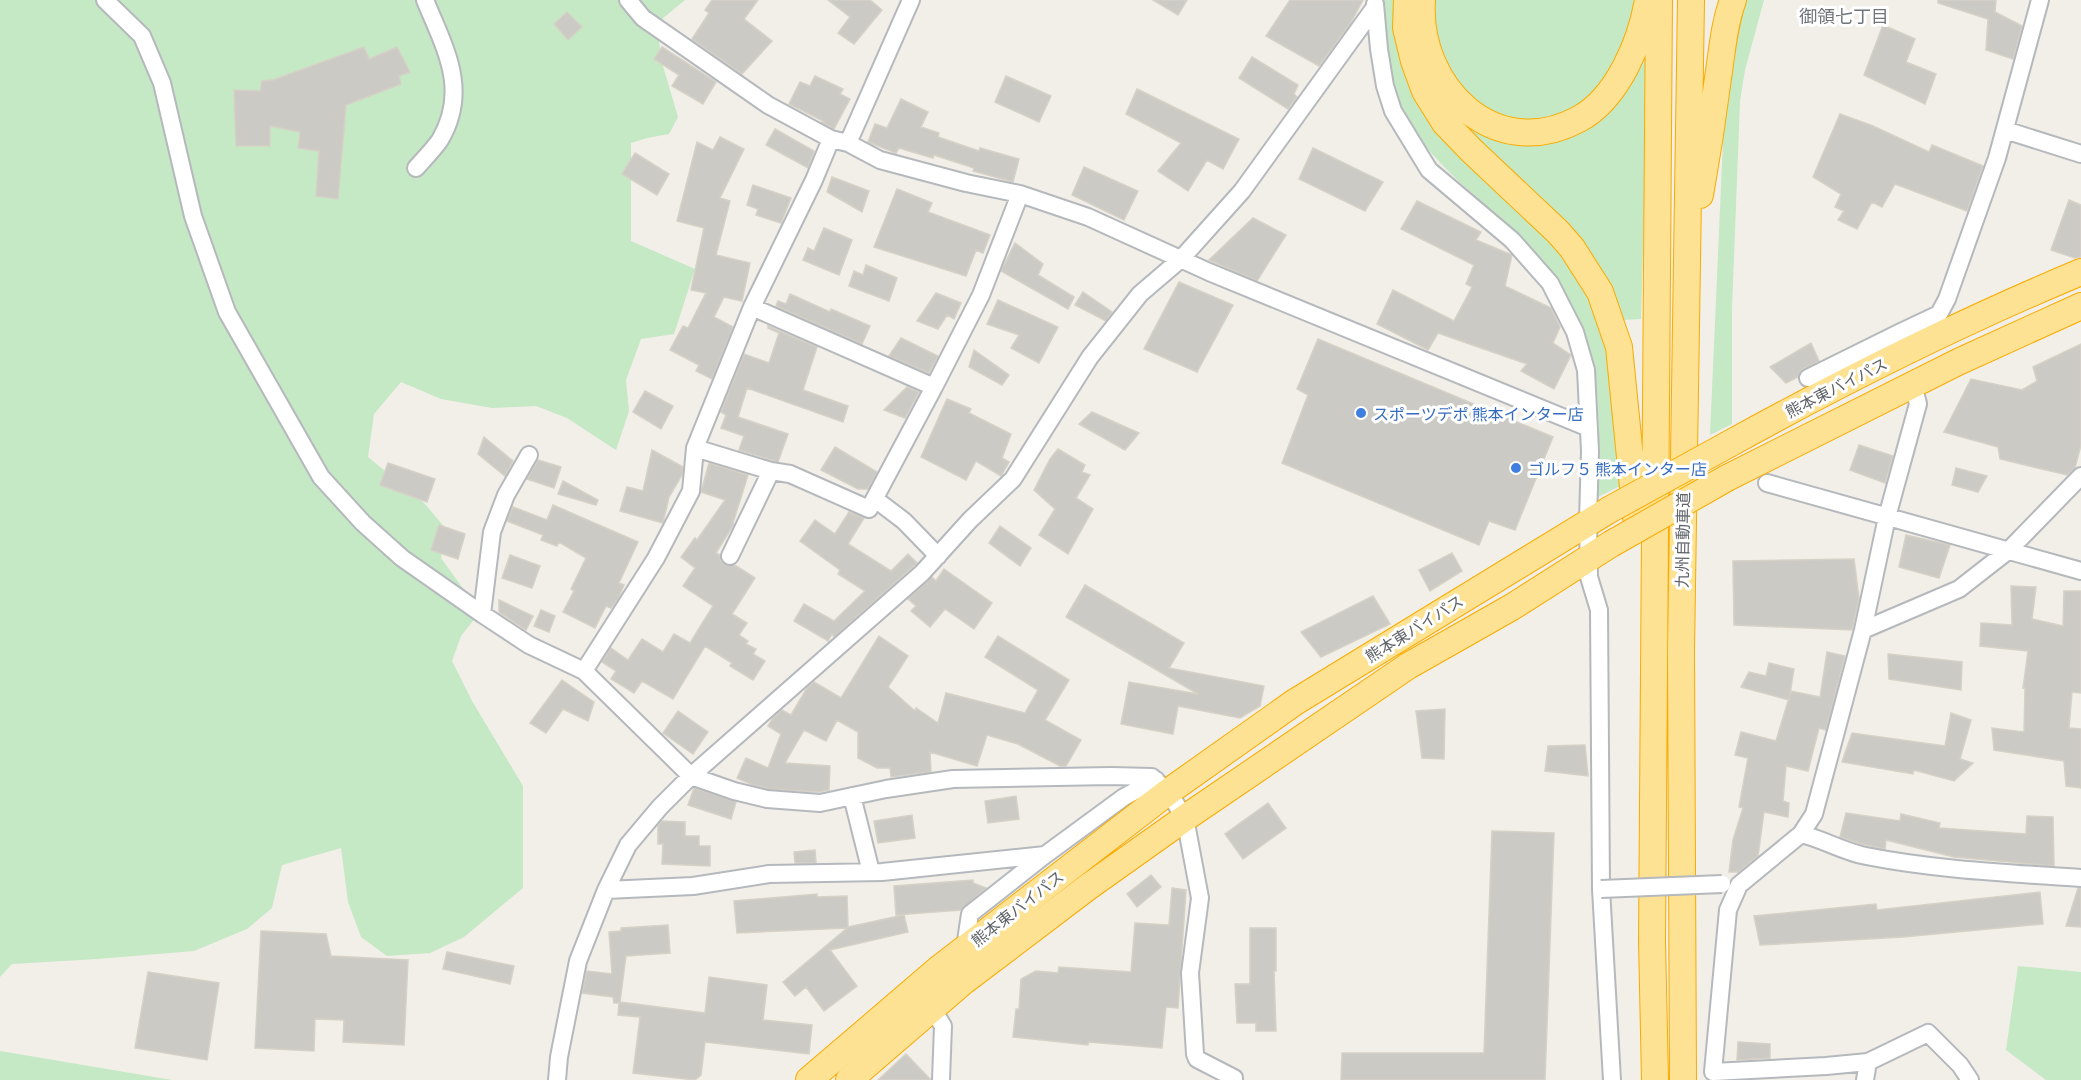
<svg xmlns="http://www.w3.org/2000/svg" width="2081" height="1080" font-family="Commissioner,'Noto Sans JP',sans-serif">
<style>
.green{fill:#c5e8c5}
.building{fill:#cccac5;stroke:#d6d1c6;stroke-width:1.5}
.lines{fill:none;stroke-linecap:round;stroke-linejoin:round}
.minor-casing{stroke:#b5b8bc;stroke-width:20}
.highway-casing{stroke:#f9ab00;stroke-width:28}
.minor{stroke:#fff;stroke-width:16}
.highway{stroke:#fde293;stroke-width:26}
.minor-bridge-casing{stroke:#b5b8bc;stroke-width:20;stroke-linecap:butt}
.highway-bridge-casing{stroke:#f9ab00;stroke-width:28;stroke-linecap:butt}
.minor-bridge{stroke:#fff;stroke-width:16}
.highway-bridge{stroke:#fde293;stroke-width:26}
.shop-dot{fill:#3f7fe0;stroke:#fff;stroke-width:2}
.labels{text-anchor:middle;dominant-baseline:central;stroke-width:6;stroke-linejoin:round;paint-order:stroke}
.street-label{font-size:16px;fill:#5f6368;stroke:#fff}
.shop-label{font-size:16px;fill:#366cbe;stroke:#fff;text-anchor:start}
.neighbourhood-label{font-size:18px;fill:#70757a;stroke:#fff}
</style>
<rect width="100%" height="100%" fill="#f1efe8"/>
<path class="green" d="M0,0H685L656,24L663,66L678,117L669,134L647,138L631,143V241L695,269L674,334L641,339L626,380L629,411L616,450L567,418L536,406L492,408L441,399L401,382L374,414L368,457L425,504L446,529L441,558L480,612L461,636L452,661L472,701L523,786V888L464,937L430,953L387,956L361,937L348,902L341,848L282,865L272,908L247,929L194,951L97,959L12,964L0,977Z
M1384,0H1394L1397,46L1539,223L1585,285L1607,339L1616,393L1620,486L1598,497C1598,441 1604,375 1580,322C1572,306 1563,288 1553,274C1540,254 1520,238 1503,221C1448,171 1396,133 1386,54C1383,35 1382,19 1384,0Z
M1432,0H1636L1619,58L1593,94L1578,107L1561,115L1530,122L1493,116L1467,99L1445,71L1431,29Z
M1744,0H1764L1745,70L1740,101L1732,309V424L1710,435L1725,96Z
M1649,41L1641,319L1622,320L1454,123L1460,119L1542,141Z
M2018,966L2081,972V1080H2046L2006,1050Z
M0,1051L172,1080H0Z"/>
<path class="building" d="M712,0H758L744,19L772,41L742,74L692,39L709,13L705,10Z
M828,0H870L882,10L854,44L838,33L850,17Z
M1153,0H1187L1178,15Z
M1290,0H1363L1350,24L1319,66L1266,36Z
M1938,0H1996L1995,12L2022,26L2013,59L1986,50L1988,19L1938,3Z
M567,12L582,27L568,40L554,24Z
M1883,25L1915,39L1906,62L1936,74L1925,104L1864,75Z
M364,47L369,59L397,47L410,72L399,76L401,84L346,105L338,199L316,196L319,151L298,148L300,132L270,126V146H236L234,90L260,91L262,81L273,80Z
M662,47L716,82L703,104L672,86L679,75L654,59Z
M1252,57L1298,85L1294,94L1297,97L1288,109L1239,78Z
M815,76L843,89L840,94L850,99L834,129L822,122L823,121L789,104L800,82L810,86Z
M1006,76L1051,96L1039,122L995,102Z
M1137,89L1239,139L1223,169L1207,160L1188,191L1158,171L1181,143L1126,114Z
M901,99L928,112L921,127L939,133L938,137L979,151L980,148L1019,159L1013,182L973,171L974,168L934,155L933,158L899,148L896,153L868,142L875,124L887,128Z
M1840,114L1873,126L1929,152L1932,145L1983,166L1967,211L1895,184L1882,207L1872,202L1857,229L1838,220L1844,211L1835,207L1841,194L1813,177Z
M775,129L814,151L808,168L766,145Z
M720,137L744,149L720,198L730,201L716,255L750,263L742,301L724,297L714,317L733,327L712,379L696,371L699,365L670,350L683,326L688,328L706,293L691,290L704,228L677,221L697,142L713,150Z
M1313,148L1383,182L1365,211L1299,179Z
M635,153L669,174L657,195L622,174Z
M1084,167L1138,191L1124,220L1072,195Z
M832,177L869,191L862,212L827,192Z
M753,185L791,198L781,223L756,215L758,209L747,205Z
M897,189L932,203L928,212L990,235L983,253L976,250L966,276L874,247Z
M2069,200L2081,205V257L2075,258L2051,250Z
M1417,201L1481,232L1476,240L1512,255L1505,286L1551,308L1560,327L1553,343L1571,355L1554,389L1521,371L1527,364L1438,333L1428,350L1377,324L1393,290L1454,321L1472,287L1466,284L1474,265L1401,229Z
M1253,218L1286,235L1257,281L1209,260Z
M824,228L852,240L839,275L803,260L808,248L814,251Z
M1015,243L1043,264L1038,275L1074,297L1068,309L1001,271Z
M866,265L897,278L889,301L849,286L854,271L863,275Z
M1179,282L1233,305L1197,372L1144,349Z
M1083,292L1112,312L1106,321L1075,305Z
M936,293L961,303L954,319L947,315L938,329L917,321Z
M790,294L830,312L831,309L870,326L862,344L776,306L778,301L786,304Z
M998,300L1058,327L1039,363L1011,348L1019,335L987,324Z
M768,326L817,347L803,390L848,406L843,422L747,388L738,417L788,434L778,462L739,450L744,436L721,428L726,415L721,412L744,354L769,363L779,333L768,328Z
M901,338L938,356L929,373L889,356Z
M1318,339L1553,437L1515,530L1489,521L1479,545L1282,463L1308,395L1297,389Z
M1811,343L1819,361L1803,369L1798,377L1786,383L1770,367Z
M2081,344V445L2075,468L2067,475L2000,459L1998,447L1944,432L1971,379L2022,390L2037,381L2033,367Z
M974,350L1009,375L1002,385L969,367Z
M907,387L919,392L905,418L884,410Z
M645,391L673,406L661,429L633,412Z
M947,399L971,409L969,413L1011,434L1002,458L1009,462L1001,476L976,461L966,480L921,457Z
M1092,412L1139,433L1125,450L1079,424Z
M484,437L513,461L505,476L478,454Z
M1859,445L1893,456L1885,483L1850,470Z
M835,447L877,472L868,489H858L821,470Z
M1058,449L1085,465L1082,472L1090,475L1076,498L1093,509L1068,554L1039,535L1055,509L1034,490L1050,459Z
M652,450L683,467L682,475L669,497L663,523L620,511L627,487L643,491Z
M538,460L561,467L554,488L527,479Z
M388,463L435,479L427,502L380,485Z
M709,463L748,475L733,523L734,524L716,553L720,555L721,561L725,565H735L755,578L732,614L747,623L739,635L748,641L746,644L756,649L753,654L765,661L753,680L730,666L732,663L705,646L673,699L642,681L634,693L611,679L616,671L602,662L611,648L628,660L642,639L663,652L674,634L690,643L713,606L683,586L695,568L681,557L695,538L697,540L725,500L701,492Z
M1956,468L1987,476L1978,492L1952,485Z
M563,481L598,500L596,505L558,494Z
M553,505L638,542L619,583L624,585L618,599L611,608L606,606L595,628L563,612L574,591L571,589L586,558L559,542L557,546L541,540L543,535L507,521L513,507L547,520Z
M849,512L864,518L848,544L891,571L908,554L917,563L834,637L832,634L828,641L794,621L804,604L834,621L865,591L838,574L840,570L800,541L815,520L835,534Z
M439,525L465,534L458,559L431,550Z
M1000,526L1031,548L1020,566L989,543Z
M1906,535L1950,545L1939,578L1899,567Z
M1452,553L1462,571L1430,591L1419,570Z
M510,555L540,566L532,588L502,578Z
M1854,559L1859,598L1852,630L1734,625L1733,561Z
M944,569L992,603L974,629L945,609L930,627L911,611L916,606L908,599L932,577L936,581Z
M1085,585L1184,643L1169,668L1264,686L1260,706L1240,718L1178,706L1173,734L1121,724L1129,682L1198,694L1066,617Z
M2011,586L2036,587L2032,619L2063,626L2064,591H2081V693L2072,692L2069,728L2081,729V788L2066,786L2064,761L1994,750L1992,728L2024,732L2025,688H2023L2028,651L1980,646L1981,623L2012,625Z
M1373,596L1390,624L1321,657L1301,632Z
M499,600L533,616L526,630L499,612Z
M541,610L555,616L549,632L534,626Z
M879,636L908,656L888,687L915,711L916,708L938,723L946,693L1025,713L1038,690L985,657L998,636L1069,680L1045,720L1081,740L1066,766H1060L1018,744L987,735L977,766L930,752L931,772L891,777L890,768H877L858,758V732L837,720L826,741L804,730L785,763L830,766L829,790L819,792L769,789L753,785L737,778L746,758L768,768L781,734L768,726L773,718L782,710L791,715L807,688L814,682L841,698Z
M1827,652L1845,656L1826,730L1819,728L1808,771L1786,766L1783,801L1789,803L1788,817L1764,812L1758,856L1738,872H1729L1733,840L1743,808L1739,807L1748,758L1735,755L1741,732L1776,741L1791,691L1820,697Z
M1888,654L1962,662L1961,690L1889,679Z
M1769,663L1794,669L1789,700L1741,687L1749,672L1766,676Z
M562,680L594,702L588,721L563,709L546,733L530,723Z
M1445,709L1444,759L1422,758L1416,711Z
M678,711L708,732L693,754L663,733Z
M1951,713L1971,720L1960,759L1973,763L1954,781L1914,770L1913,774L1842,762L1852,733L1945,746Z
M1585,745L1588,776L1545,771L1548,746Z
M694,788L736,802L731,819L688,805Z
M1016,796L1019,819L988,823L985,801Z
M1268,803L1286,828L1243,859L1225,834Z
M1846,813L1900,821L1901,814L1940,823L1939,828L2026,834L2027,816L2053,817L2054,866L1954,857L1886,840L1885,849L1861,844L1840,837Z
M912,815L915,838L878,843L874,821Z
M662,821L685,822V836H699V846H710V866L662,864L663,844H658V826Z
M1492,831L1554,833L1545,1080H1341L1342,1053H1484Z
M815,850L816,863H795L794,852Z
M1151,875L1161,887L1137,907L1127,894Z
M973,880V883L986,888L961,910L896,915L894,886Z
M1172,888L1186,890L1178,1008L1166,1007L1162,1048L1088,1042V1045L1013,1037L1016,1009H1019L1021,979L1036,971L1058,973L1059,967L1131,972L1135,923L1169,925Z
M2078,888H2081V927L2066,926Z
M2040,892L2043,924L1903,937L1760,945L1754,916L1876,904L1877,910Z
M817,894V897L847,896L848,927L904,915L908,932L830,950L857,986L824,1011L806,987L795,996L783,982L847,928L737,933L734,901Z
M668,925L670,953L626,956L620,1002L705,1013L709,977L767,985L763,1020L812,1025L809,1054L705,1042L701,1075L695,1080L633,1073L640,1017L618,1015L619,1003H614L613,997L582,993L587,971L612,974L609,932L621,931V928Z
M1250,928H1276V971H1274L1276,1031H1256V1023H1237L1235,984H1250Z
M261,931L326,934L331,956L408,960L404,1045L343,1042L344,1020L315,1019L314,1051L255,1048Z
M447,952L514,966L510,984L443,969Z
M148,972L219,983L207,1060L135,1048Z
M1738,1042L1770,1044V1058L1737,1060Z
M906,1054L931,1080H878Z"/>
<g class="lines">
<defs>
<path id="minor" d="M105,0L142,36L162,83L193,216L227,312L321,477L363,523L402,558L482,614L529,645L584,671L691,776L734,791L767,799L820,803L886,789L953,779L1111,776L1152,777L1168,792L1185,818L1200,898L1190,973L1195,1054L1197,1059L1234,1078V1080
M628,0L643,18L768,105L831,139L848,143L880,160L966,183L1020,194L1088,217L1209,272L1589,428
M1375,4L1379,49L1385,86L1393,111L1429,170L1512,240L1550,283L1575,332L1586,370L1590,451L1588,521L1589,577L1599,610L1601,889L1612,1080
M2005,130L2081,154
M848,143L911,0
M416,168C424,159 433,150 440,140C470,89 444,47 425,0
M752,307L934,387L981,295L1020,194
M1903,331L1939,314L1947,299L1997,158L2040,0
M1808,378L1903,331L1908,341
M695,448L771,471L790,474L869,509L934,387
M1767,483L2081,571
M875,499L904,521L938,556
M730,556L771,471
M482,614L492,532L506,495L529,455
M1863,630L1959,589L2009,550L2081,476
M584,671L656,558L691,491L695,448L752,307L814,180L831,139
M852,796L871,872
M1801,834C1823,839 1844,852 1866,856C1937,870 2009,873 2081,878
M606,890L693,886L769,874L882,872L1045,855L1124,797L1156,780
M965,948L970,914L1045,855
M932,1008L943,1026L941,1080
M1868,1062L1928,1033L1960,1065L1970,1080
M557,1080L559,1057L578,961L606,890L628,845L660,807L691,776L922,573L970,520L1013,479L1090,357L1140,294L1181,259L1242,191L1375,7
M1865,1080L1868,1062L1826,1066L1713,1072L1728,910L1739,885L1801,834L1814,814L1863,630L1887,517L1918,404L1913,384"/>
<path id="highway" d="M1407,0L1406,28L1414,61L1425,91L1445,123L1471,150L1558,232L1572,248L1600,292L1619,347L1636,517
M1422,0C1416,86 1494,165 1579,119C1618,98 1641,41 1648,0
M1700,195C1707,156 1713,117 1718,78C1722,52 1724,24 1733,0
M1729,444C1843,381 1961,322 2081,272
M1727,478L1958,362L2081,306
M809,1080L941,967L1168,792L1295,702L1609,510
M849,1080L964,981L1088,887L1185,818L1408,666L1512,607L1611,544
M1655,1080L1652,940L1659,0
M1683,1080L1681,651L1691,0"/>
</defs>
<use href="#minor" class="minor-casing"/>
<use href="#highway" class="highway-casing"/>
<use href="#minor" class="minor"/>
<use href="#highway" class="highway"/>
<defs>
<path id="minor-bridge" d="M1601,889L1722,884"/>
<path id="highway-bridge" d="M1609,510L1729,444
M1611,544L1727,478"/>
</defs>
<use href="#minor-bridge" class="minor-bridge-casing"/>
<use href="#highway-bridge" class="highway-bridge-casing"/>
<use href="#minor-bridge" class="minor-bridge"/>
<use href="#highway-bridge" class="highway-bridge"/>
</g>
<g class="shop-dot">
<circle cx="1361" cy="413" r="6"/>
<circle cx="1516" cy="468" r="6"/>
</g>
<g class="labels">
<g class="street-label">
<text transform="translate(1836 387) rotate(-27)">熊本東バイパス</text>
<text transform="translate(1682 540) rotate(-89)">九州自動車道</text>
<text transform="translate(1414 628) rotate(-32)">熊本東バイパス</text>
<text transform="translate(1017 908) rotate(-38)">熊本東バイパス</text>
</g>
<g class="shop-label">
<text x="1373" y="413">スポーツデポ 熊本インター店</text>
<text x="1528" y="468">ゴルフ５ 熊本インター店</text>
</g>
<g class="neighbourhood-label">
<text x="1844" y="16">御領七丁目</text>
</g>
</g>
</svg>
